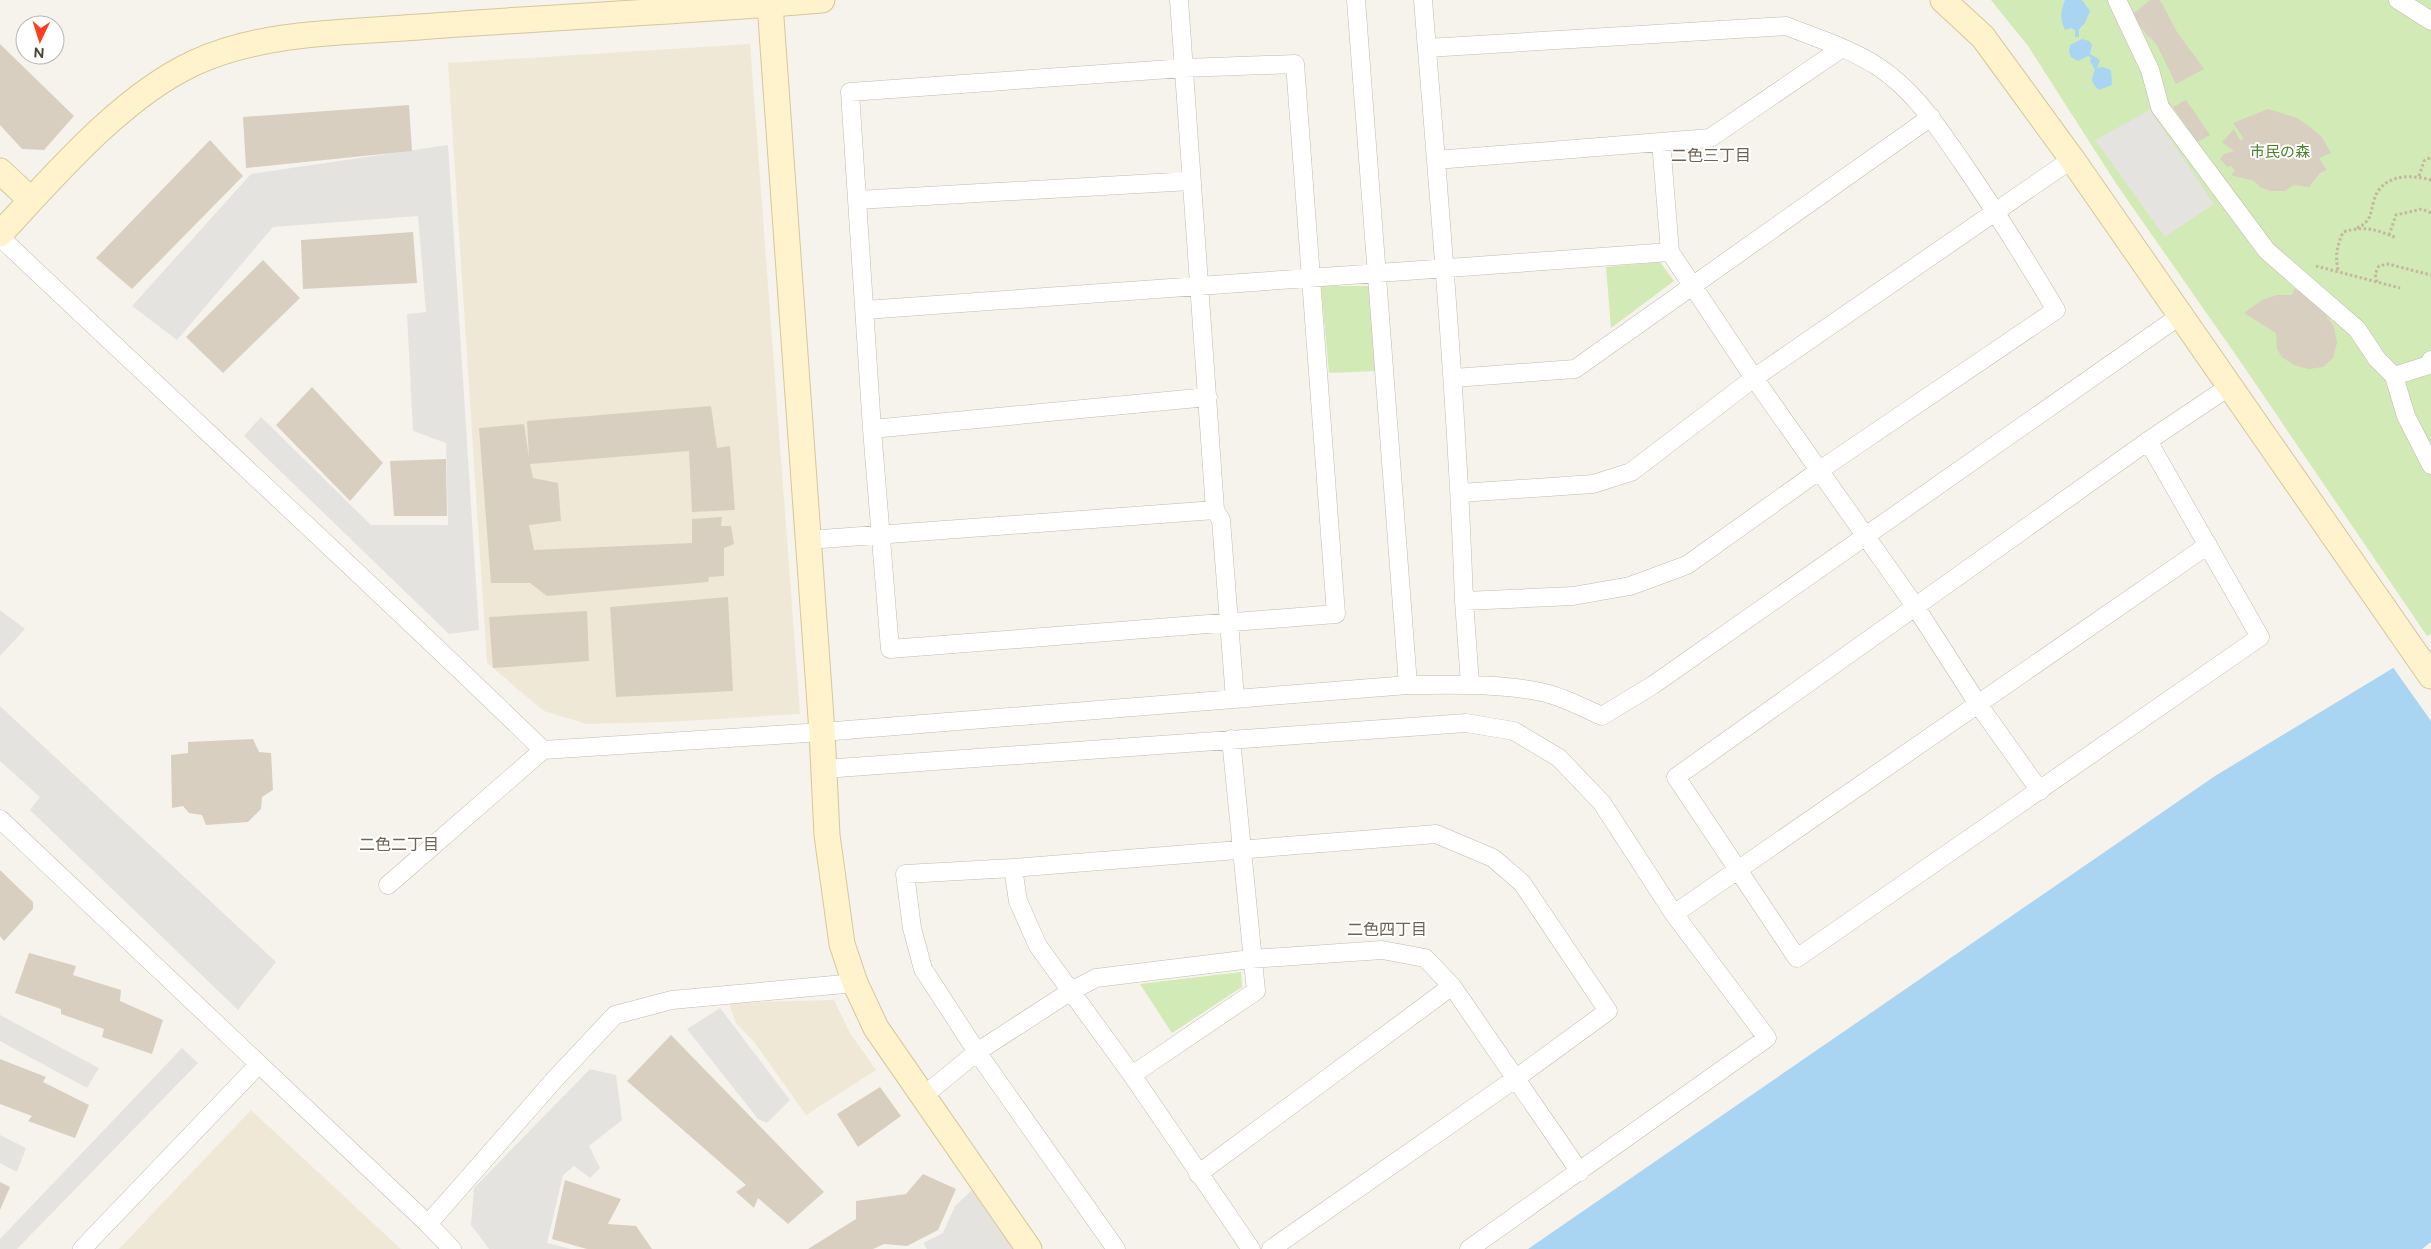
<svg xmlns="http://www.w3.org/2000/svg" width="2431" height="1249" font-family="Figtree,'Noto Sans JP',sans-serif">
<style>
.education{fill:#efe8d6}
.green{fill:#d2eab5}
.parking{fill:#e5e3e0}
.water{fill:#a9d4f2}
.pier{fill:#f6f3ec}
.building{fill:#d8cfc1}
.lines{fill:none;stroke-linecap:round;stroke-linejoin:round}
.street-casing{stroke:#c2bbae;stroke-width:19}
.secondary-casing{stroke:#d6c79b;stroke-width:27}
.path{stroke:#c4b79f;stroke-width:3;stroke-dasharray:2.5 2.5;stroke-linecap:butt}
.street{stroke:#fff;stroke-width:18}
.secondary{stroke:#fff3cd;stroke-width:25}
.labels{text-anchor:middle;dominant-baseline:central;stroke-width:4;stroke-linejoin:round;paint-order:stroke}
.park-label{font-size:15px;fill:#4a7f2a;stroke:#fff}
.neighbourhood-label{font-size:16px;fill:#6e6250;stroke:#fff}
</style>
<rect width="100%" height="100%" fill="#f6f3ec"/>
<path class="education" d="M750,44L800,714L667,722L587,724L544,711L487,663L448,63Z
M834,1000L850,1033L876,1070L806,1115L755,1043L736,1023L729,1003Z
M251,1110L401,1249H119Z"/>
<path class="green" d="M1991,0H2431V634L2427,636L2240,361L2117,185L2028,46Z
M1660,262L1674,281L1611,328L1606,267Z
M1321,286H1369L1377,371L1329,373Z
M1241,972L1242,987L1172,1033L1140,984Z"/>
<path class="parking" d="M2150,110L2214,204L2165,237L2095,140Z
M448,145L479,630L449,634L244,436L261,417L371,525H448L446,443L413,431L407,314L426,312L418,216L273,227L177,340L132,306L251,174Z
M0,610L25,629L0,656Z
M0,706L276,962L238,1010L30,810L40,797L0,761Z
M720,1008L790,1100L767,1123L758,1119L687,1029Z
M0,1015L99,1068L87,1088L0,1041Z
M182,1048L198,1063L17,1249H0V1239Z
M590,1069L616,1075L622,1120L589,1146L600,1168L590,1178L574,1166L563,1175L547,1243L571,1249H489L471,1225L474,1188Z
M0,1135L26,1148L17,1172L0,1163Z
M972,1190L1014,1249H927L923,1243L943,1233L955,1206Z"/>
<path class="water" d="M2065,0H2082L2090,11L2085,23L2079,29V37H2075V30L2071,28L2065,30C2060,18 2060,12 2065,0Z
M2082,39L2089,41L2092,45L2090,54L2100,60L2097,68L2103,67L2111,70L2112,85L2099,90C2090,82 2091,79 2095,70L2090,61L2091,58L2088,56L2078,61L2071,57L2069,51L2070,45Z
M2431,645V1242L2422,1249H1528L2215,776Z"/>
<path class="pier" d="M2431,643V721L2392,666Z"/>
<path class="building" d="M2150,0H2160L2177,32L2204,69L2176,84L2157,45L2130,16Z
M0,44L74,116L44,150L22,149L0,125Z
M2186,100L2210,135L2197,142L2173,107Z
M409,105L412,151L246,168L243,117Z
M2268,109L2297,118L2310,127L2322,137L2331,153L2319,158L2327,170L2320,173L2309,187L2294,185L2285,191H2270L2260,187L2254,181L2231,175L2235,171L2231,166L2227,167L2220,159L2224,154L2234,151L2222,142L2234,129L2240,140L2244,139L2233,123Z
M210,140L243,176L132,289L96,258Z
M413,232L417,283L303,289L301,240Z
M263,260L300,298L223,373L186,337Z
M2294,289L2309,294L2308,300L2323,310L2334,327L2337,343L2333,358L2323,367L2309,369L2294,365L2282,357L2277,349L2276,333L2244,313L2262,300L2277,295H2292Z
M312,387L383,463L350,501L276,425Z
M711,406L717,448L730,446L735,510L692,512L689,451L530,464L533,478L558,483L561,521L529,525L534,550L692,543V519L722,517L721,526H731L734,544L724,548V576L709,577L708,582L547,596L530,583H491L479,428L524,424L529,458L527,421Z
M446,459L447,516H394L390,461Z
M728,597L733,691L616,697L610,607Z
M587,611L589,661L493,668L489,617Z
M253,739L259,752L271,753L273,790L262,797L261,809L248,822L206,825L202,815L189,813L183,806L172,808L171,755L188,753V742Z
M0,870L33,902V909L4,941L0,936Z
M29,953L76,966L73,975L121,990L120,1001L163,1020L152,1054L102,1037L104,1029L61,1014V1009L15,993Z
M671,1035L824,1192L788,1224L758,1198L754,1208L736,1192L746,1185L627,1081Z
M0,1059L46,1077L43,1082L89,1105L75,1138L28,1121L32,1116L0,1104Z
M880,1087L901,1116L858,1147L837,1114Z
M923,1174L956,1189L938,1230L907,1246L884,1244L873,1249H808L856,1219V1201L906,1194Z
M565,1180L621,1199L608,1224L636,1226L652,1249H587L552,1239Z
M0,1182L10,1187L0,1210Z"/>
<g class="lines">
<defs>
<path id="street" d="M1356,0L1408,685
M1423,0C1439,200 1457,400 1464,601L1573,596L1630,586L1687,565L1820,470L2056,310C2026,260 1995,210 1962,162C1937,126 1914,90 1877,66C1849,48 1816,38 1786,26L1427,48
M2117,0L2150,70L2160,107L2267,251L2357,329L2377,359L2394,376L2406,416L2431,465
M2398,0L2431,21
M1295,64L1336,614L890,649L872,429L850,92L1184,68Z
M1661,142L1670,252
M1436,160L1710,138L1842,48
M857,200L1191,181
M0,237C181,409 364,576 543,750
M865,310L1670,252L1754,378L1915,606L1978,704L2040,791
M2394,376L2429,365L2431,360
M1454,378L1575,369L1931,117
M872,429L1208,397
M2148,441L2260,637L1797,958L1676,777L2148,441L2230,386
M1460,493L1593,484L1631,472L1754,378L2072,159
M1215,510L1221,520L1235,699
M808,540L1215,510L1179,0
M1464,601L1470,684
M824,769L1466,723L1514,731L1559,758L1602,803L1674,914L1767,1038L1469,1249
M0,819L428,1224L452,1249
M1013,868L905,874L912,928L923,969L977,1052L1116,1249
M388,885L543,750L822,732L1408,685C1453,685 1498,683 1541,692C1562,696 1583,708 1602,716L1653,685L2181,315
M1674,914L2208,545
M1132,1075L1256,991L1231,739
M922,1097L977,1052L1071,991L1096,978L1251,959L1382,950L1425,958L1452,986L1580,1172
M1198,1174L1452,986
M428,1224L555,1079L615,1015L672,1000L855,983
M82,1249L259,1064
M1251,1249L1132,1075L1038,946L1018,901L1013,868L1436,834L1493,858L1522,883L1608,1011L1515,1079L1271,1249"/>
<path id="secondary" d="M1943,0L1983,37L2072,159L2431,676
M770,4L822,732L827,835L842,944L855,983L876,1028L1029,1249
M0,171L31,200
M0,234C54,176 121,97 194,63C263,31 344,33 419,27C553,17 687,11 822,0"/>
</defs>
<use href="#street" class="street-casing"/>
<use href="#secondary" class="secondary-casing"/>
<path class="path" d="M2419,176L2424,161L2431,157
M2357,228C2372,221 2370,214 2374,200C2382,174 2410,174 2431,180
M2389,235L2396,215L2422,209L2431,213
M2316,266L2400,288
M2338,270C2335,255 2337,246 2343,232C2366,225 2376,230 2397,238
M2377,282L2375,274L2379,266L2388,264L2431,275"/>
<use href="#street" class="street"/>
<use href="#secondary" class="secondary"/>
</g>
<g class="labels">
<g class="park-label">
<text x="2280" y="152">市民の森</text>
</g>
<g class="neighbourhood-label">
<text x="1711" y="155">二色三丁目</text>
<text x="399" y="844">二色二丁目</text>
<text x="1387" y="929">二色四丁目</text>
</g>
</g>
<g transform="translate(40 40) rotate(184)"><circle r="24" fill="#ffffff" stroke="#b7b4b0"/>
<path d="M0-4L9 19L0 12L-9 19Z" fill="#fc3f1d"/>
<text y="-8" font-size="14" font-weight="bold" text-anchor="middle" fill="#4b4439">N</text>
</g>
</svg>
